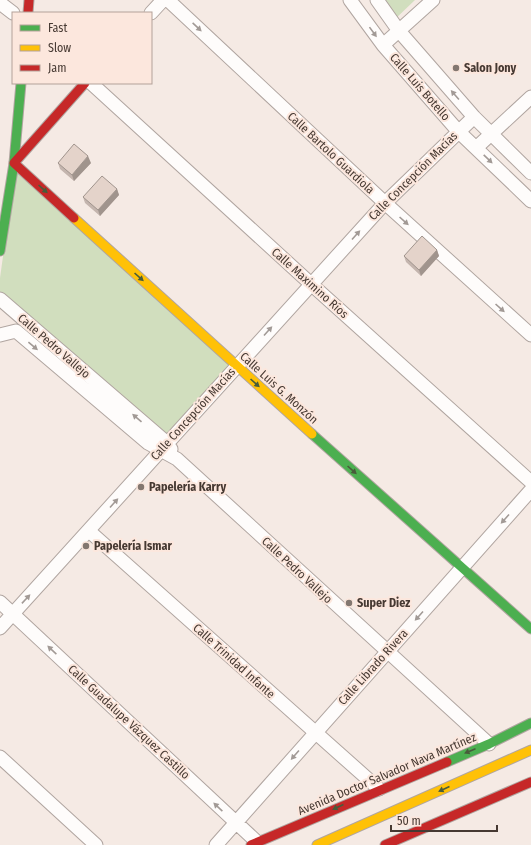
<svg xmlns="http://www.w3.org/2000/svg" width="531" height="845" font-family="'Fira Sans Condensed',sans-serif">
<style>
.green{fill:#d1debe}
.lines{fill:none;stroke-linecap:round;stroke-linejoin:round}
.street-casing{stroke:#b0a5a0;stroke-width:15}
.fast-casing{stroke:#b0a5a0;stroke-width:11}
.slow-casing{stroke:#b0a5a0;stroke-width:11}
.jam-casing{stroke:#b0a5a0;stroke-width:11}
.street{stroke:#fefcfb;stroke-width:13}
.fast{stroke:#4caf50;stroke-width:9}
.slow{stroke:#ffc107;stroke-width:9}
.jam{stroke:#c62828;stroke-width:9}
.wall{fill:#c4b5ae}
.shaded-wall{fill:#a0948d}
.building{fill:#e4d3ca;stroke:#a0948d}
.oneway{fill:#a29a96}
.oneway2{fill:#485c3b}
.poi-dot{fill:#837770;stroke:#fce7dd;stroke-width:1.5}
.labels{text-anchor:middle;dominant-baseline:central;stroke-width:4;stroke-linejoin:round;paint-order:stroke}
.poi-label{font-size:12px;font-weight:bold;fill:#463932;stroke:#fce7dd;text-anchor:start}
.street-label{font-size:12px;fill:#463932;stroke:#fce7dd}
</style>
<rect width="100%" height="100%" fill="#f5eae4"/>
<path class="green" d="M373,0H415L392,22Z
M15,170L235,366L167,443L0,294V278Z"/>
<g class="lines">
<defs>
<path id="street" d="M168,0L385,203L531,335
M350,0L383,45L458,131L531,201
M377,0L399,31L474,117L531,173
M0,3L13,13
M151,13L163,0
M383,45L433,0
M91,83L311,284L531,482
M476,148L531,97
M0,299L167,443L171,449
M0,335L16,331L148,443L177,459L489,744
M89,531L379,789
M0,602L257,842
M0,628L385,203L474,117
M0,757L96,845
M216,845L531,490"/>
<path id="fast" d="M0,251L14,163L21,83
M312,434L531,629
M447,762L489,744L531,723"/>
<path id="slow" d="M74,218L312,434
M317,845L531,750"/>
<path id="jam" d="M28,13L29,0
M74,218L14,163L85,83
M251,845L447,762
M385,845L531,782"/>
</defs>
<use href="#street" class="street-casing"/>
<use href="#fast" class="fast-casing"/>
<use href="#slow" class="slow-casing"/>
<use href="#jam" class="jam-casing"/>
<use href="#street" class="street"/>
<use href="#fast" class="fast"/>
<use href="#slow" class="slow"/>
<use href="#jam" class="jam"/>
</g>
<path class="wall" d="M58,163H91L74,181L60,169Z
M117,189L119,195L100,216L85,203L83,197Z
M437,250L439,256L421,276L406,262L404,256Z"/>
<path class="shaded-wall" d="M88,156L91,163L74,181L72,175Z
M117,189L119,195L100,216L98,210Z
M437,250L439,256L421,276L419,270Z"/>
<path class="building" d="M74,144L88,156L72,175L58,163Z
M102,176L117,189L98,210L83,197Z
M422,236L437,250L419,270L404,256Z"/>
<defs><path id="oneway-solid" d="M-6-.8H1V-3.2L6.5 0L1 3.2V.8H-6Z"/></defs>
<g class="oneway">
<use href="#oneway-solid" transform="translate(197 27) rotate(43)"/>
<use href="#oneway-solid" transform="translate(373 32) rotate(54)"/>
<use href="#oneway-solid" transform="translate(455 95) rotate(-131)"/>
<use href="#oneway-solid" transform="translate(488 159) rotate(44)"/>
<use href="#oneway-solid" transform="translate(404 221) rotate(42)"/>
<use href="#oneway-solid" transform="translate(356 235) rotate(-48)"/>
<use href="#oneway-solid" transform="translate(500 308) rotate(42)"/>
<use href="#oneway-solid" transform="translate(268 331) rotate(-48)"/>
<use href="#oneway-solid" transform="translate(33 346) rotate(40)"/>
<use href="#oneway-solid" transform="translate(137 418) rotate(-139)"/>
<use href="#oneway-solid" transform="translate(114 503) rotate(-48)"/>
<use href="#oneway-solid" transform="translate(505 519) rotate(132)"/>
<use href="#oneway-solid" transform="translate(26 599) rotate(-47)"/>
<use href="#oneway-solid" transform="translate(419 616) rotate(132)"/>
<use href="#oneway-solid" transform="translate(52 650) rotate(-137)"/>
<use href="#oneway-solid" transform="translate(295 755) rotate(131)"/>
<use href="#oneway-solid" transform="translate(218 807) rotate(-137)"/>
</g>
<g class="oneway2">
<use href="#oneway-solid" transform="translate(43 189) rotate(42)"/>
<use href="#oneway-solid" transform="translate(139 277) rotate(42)"/>
<use href="#oneway-solid" transform="translate(255 383) rotate(42)"/>
<use href="#oneway-solid" transform="translate(352 470) rotate(42)"/>
<use href="#oneway-solid" transform="translate(470 751) rotate(157)"/>
<use href="#oneway-solid" transform="translate(444 789) rotate(156)"/>
<use href="#oneway-solid" transform="translate(338 807) rotate(156)"/>
</g>
<g class="poi-dot">
<circle cx="456" cy="68" r="4"/>
<circle cx="141" cy="487" r="4"/>
<circle cx="86" cy="546" r="4"/>
<circle cx="349" cy="603" r="4"/>
</g>
<g class="labels">
<g class="poi-label">
<text x="464" y="68">Salon Jony</text>
<text x="149" y="487">Papelería Karry</text>
<text x="94" y="546">Papelería Ismar</text>
<text x="357" y="603">Super Diez</text>
</g>
<g class="street-label">
<text transform="translate(420 87) rotate(49)">Calle Luis Botello</text>
<text transform="translate(331 153) rotate(43)">Calle Bartolo Guardiola</text>
<text transform="translate(413 176) rotate(-45)">Calle Concepción Macías</text>
<text transform="translate(310 283) rotate(42)">Calle Maximino Ríos</text>
<text transform="translate(54 346) rotate(41)">Calle Pedro Vallejo</text>
<text transform="translate(279 388) rotate(42)">Calle Luis G. Monzón</text>
<text transform="translate(193 414) rotate(-48)">Calle Concepción Macías</text>
<text transform="translate(297 570) rotate(43)">Calle Pedro Vallejo</text>
<text transform="translate(234 661) rotate(42)">Calle Trinidad Infante</text>
<text transform="translate(373 667) rotate(-48)">Calle Librado Rivera</text>
<text transform="translate(129 722) rotate(43)">Calle Guadalupe Vázquez Castillo</text>
<text transform="translate(387 774) rotate(-23)">Avenida Doctor Salvador Nava Martínez</text>
</g>
</g>
<rect x="12" y="12" width="140" height="72" fill="#fce7dd" stroke="#b3a199"/>
<rect x="20" y="25" width="20" height="6" fill="#4caf50" stroke="#b3a199"/>
<text x="48" y="32" font-size="12" fill="#463932">Fast</text>
<rect x="20" y="45" width="20" height="6" fill="#ffc107" stroke="#b3a199"/>
<text x="48" y="52" font-size="12" fill="#463932">Slow</text>
<rect x="20" y="65" width="20" height="6" fill="#c62828" stroke="#b3a199"/>
<text x="48" y="72" font-size="12" fill="#463932">Jam</text>
<path d="M391 825v6h106v-6" fill="none" stroke="#463932" stroke-width="2"/>
<text x="397" y="825" font-size="12" fill="#463932" stroke="#fce7dd" stroke-width="3" paint-order="stroke">50 m</text>
</svg>
